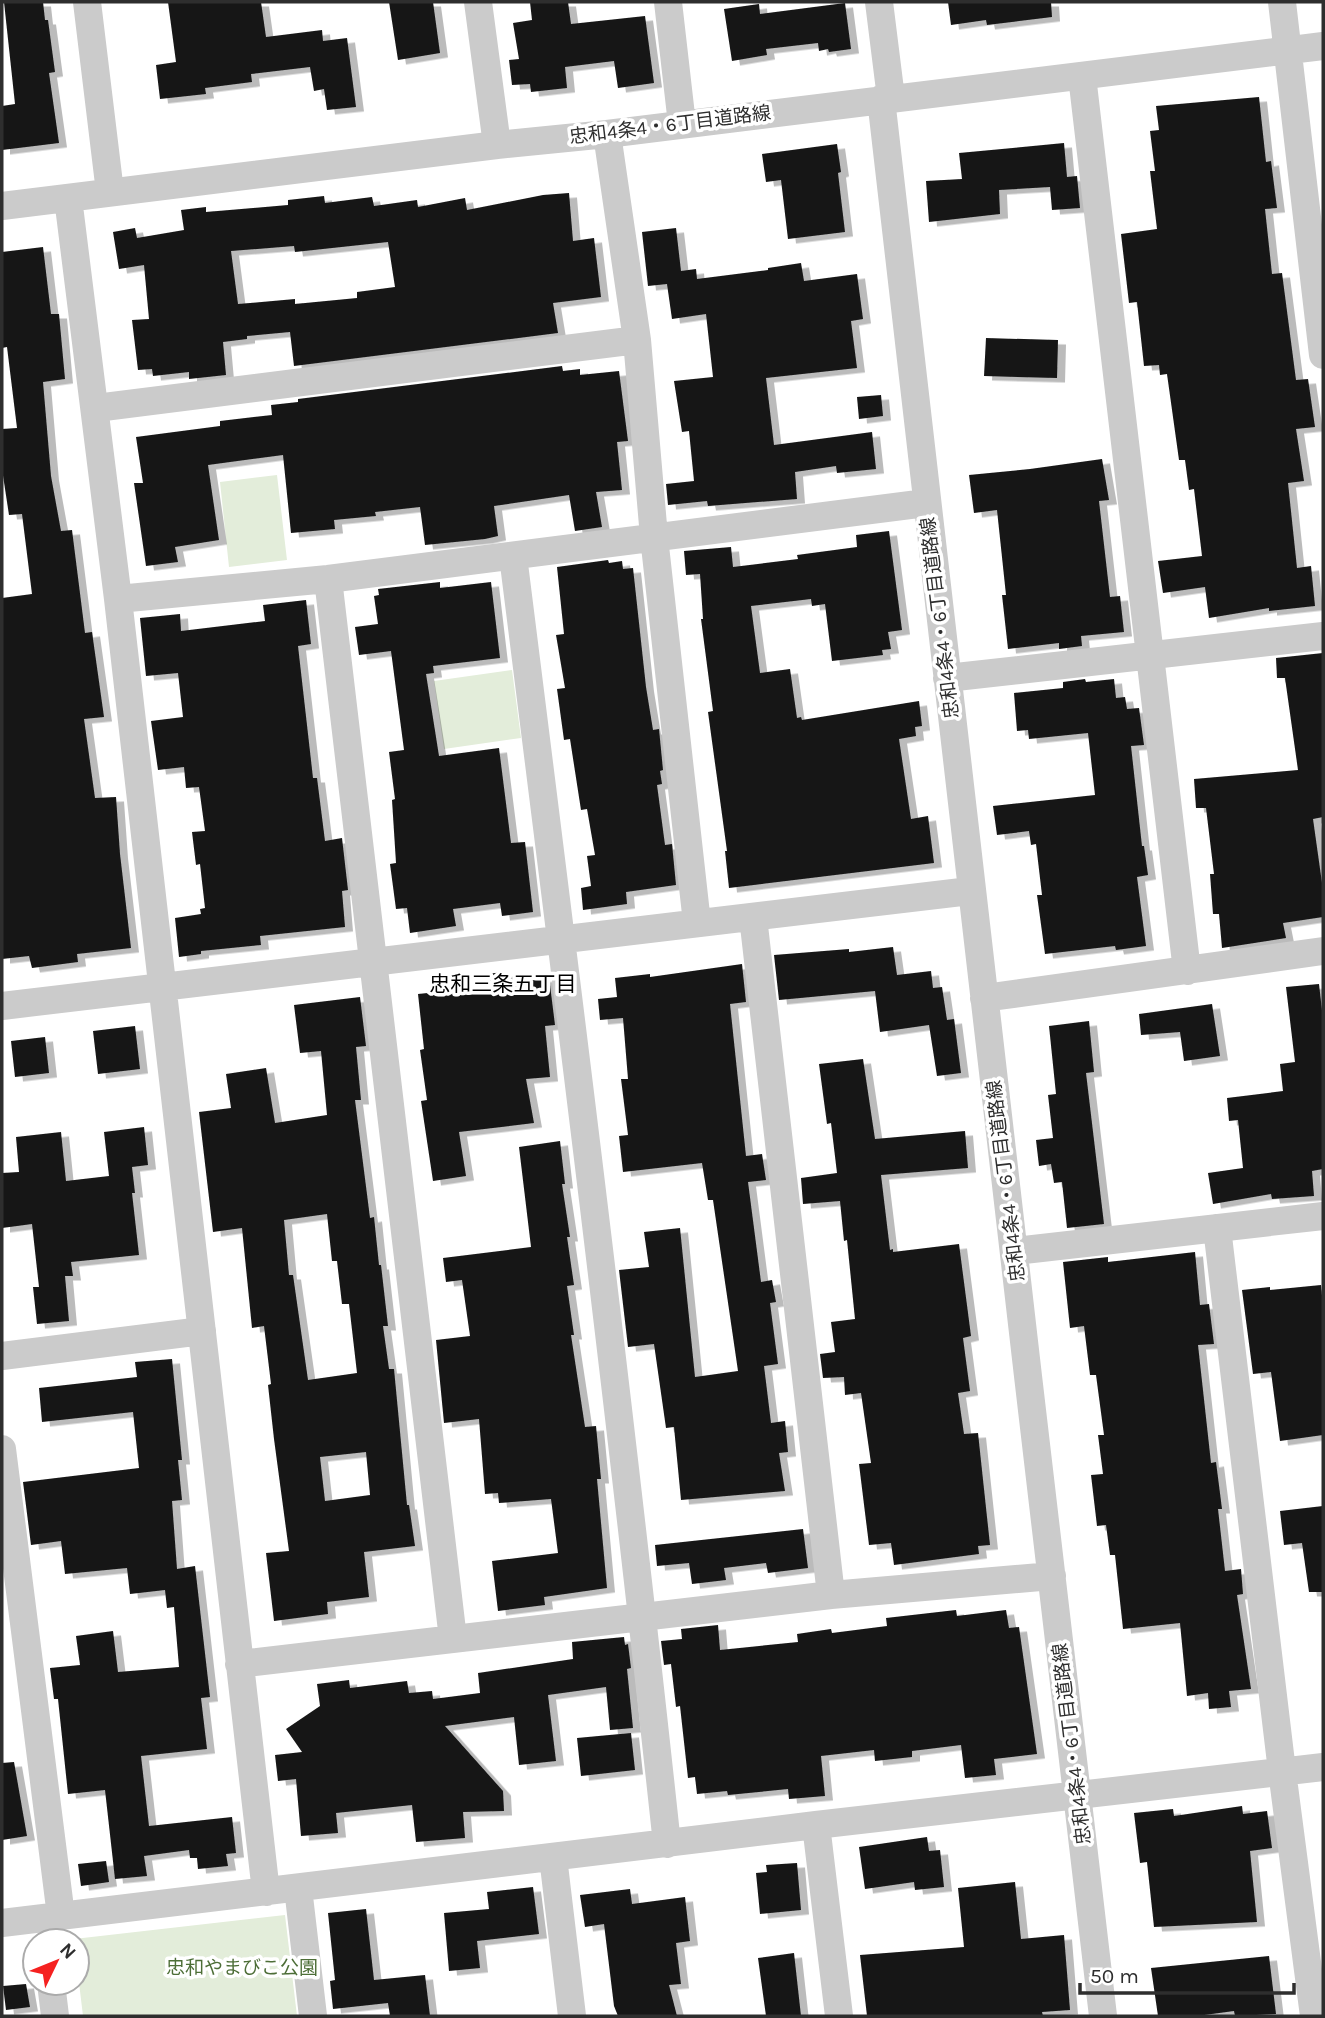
<svg xmlns="http://www.w3.org/2000/svg" width="1325" height="2018" font-family="Karla,'Noto Sans JP',sans-serif">
<style>
.green{fill:#e3edda}
.building{fill:#151515;fill-rule:evenodd;filter:url(#shadow)}
.lines{fill:none;stroke-linecap:round;stroke-linejoin:round}
.minor{stroke:#cbcbcb;stroke-width:28}
.labels{text-anchor:middle;dominant-baseline:central;stroke-width:7;stroke-linejoin:round;paint-order:stroke}
.street-label{font-size:19px;fill:#2e2e2e;stroke:#fff}
.park-label{font-size:19px;fill:#4d6e37;stroke:#fff}
.neighbourhood-label{font-size:21px;fill:#000;stroke:#fff}
</style>
<defs>
<filter id="shadow"><feDropShadow dx="8" dy="4.5" stdDeviation="0" flood-color="#0004"/></filter>
</defs>
<rect width="100%" height="100%" fill="#fff"/>
<path class="green" d="M277,475L287,560L229,567L220,482Z
M512,670L521,738L444,749L434,681Z
M285,1915L297,2016H83L77,1966V1941L74,1939Z"/>
<path class="building" d="M4,2H43L45,20H48L55,72L49,73L59,143L2,150V106L15,104Z
M168,2H261L266,37L322,30L323,41L347,38L356,107L327,110L324,89L314,91L310,67L251,74L252,82L205,88L206,94L160,99L156,65L176,62Z
M389,2H433L440,53L398,60Z
M530,2H568L571,24L645,16L654,83L618,88L614,61L565,67L567,88L531,92L530,84L512,85L509,60L519,59L513,23L532,20Z
M948,2H1051L1052,17L987,25L986,20L951,25Z
M845,3L851,49L829,52L828,49L819,51L818,43L766,49L767,55L732,61L724,9L759,4L760,14Z
M1259,97L1266,162L1271,161L1277,208L1265,209L1272,274L1282,273L1296,380L1308,379L1315,427L1296,429L1304,481L1288,483L1297,568L1311,566L1315,606L1269,611V608L1209,618L1205,587L1163,593L1158,561L1202,556L1194,489L1189,490L1185,460H1179L1167,374L1160,375L1159,365L1144,366L1137,302L1129,303L1121,234L1157,229L1150,171H1155L1150,131L1159,130L1156,106Z
M1064,143L1067,177L1077,176L1080,208L1052,210L1050,187L999,190L1000,214L929,222L926,181L962,179L959,153Z
M837,144L841,172L838,173L845,232L788,239L781,180L766,182L762,154Z
M569,193L573,241L594,238L601,297L553,303L558,333L294,366L290,332L247,336V339L223,342L226,375L189,379V372L153,376L152,369L138,370L132,320L149,319L144,265L119,269L113,232L135,228L137,238L184,230L181,210L206,207V212L288,205V200L324,196L325,203L372,197L374,206L417,200L418,207L465,198L467,210L543,195ZM388,242L395,287L357,292V298L295,304V299L238,304L231,251L294,246L295,252Z
M676,228L681,271L696,269L697,279L768,270V268L801,263L804,281L857,274L863,319L851,321L857,368L766,378L774,445L872,432L876,469L837,473L836,466L795,472L797,499L708,506L707,501L668,505L666,484L694,481L689,431L682,432L674,381L713,377L706,314L672,319L667,284L648,286L642,232Z
M43,247L51,314H59L65,379L43,382L51,476L61,531L72,530L85,633L92,632L104,717L84,719L95,798L116,797L120,854L131,948L77,954L78,962L32,968L29,956L2,959V598L32,594L22,514L9,515L2,469V429L17,428L7,347L2,348V252Z
M986,338L1058,340L1057,378L984,376Z
M562,366L563,371L580,369V375L619,371L628,441L617,442L622,490L596,492L602,527L575,531L569,495L494,506L498,536L485,539L425,545L420,507L375,512L376,516L334,520L335,529L291,533L283,455L208,465L219,540L175,547L178,562L146,566L134,483H143L136,437L220,426V421L272,415L271,405L298,402V399Z
M881,395L883,416L859,419L857,397Z
M1102,459L1109,500L1099,501L1110,597L1120,596L1124,632L1081,636L1082,646L1059,649V643L1008,649L1002,595H1006L997,510L974,513L969,475L1030,469Z
M889,531L902,630L888,632L891,649L882,650L883,655L832,661L825,604L812,606L811,599L751,606L760,673L790,669L797,718L801,717L802,720L919,701L922,726L915,727L916,736L899,739L911,819L928,816L934,863L729,888L725,851H727L708,712L713,711L701,619H703L700,574L686,575L684,551L731,547L733,567L798,559L797,555L857,547L856,535Z
M608,560L609,563L622,561L623,569L633,568L646,687L653,730L659,729L663,770L660,771L662,784L657,785L665,845L672,844L676,885L626,892L627,904L583,910L581,888L591,886L587,856L595,855L587,809L581,810L570,739L564,740L557,689L565,688L556,635L564,634L557,567Z
M440,582V588L491,582L500,658L433,666L434,673L426,674L439,756L499,748L511,843L525,842L533,912L502,916L500,903L453,909L456,926L410,933L407,908L396,909L390,864L396,863L392,800L395,799L389,752L404,750L391,651L359,655L355,627L378,624L374,596L379,595L378,589Z
M306,600L311,644L298,646L313,778H317L325,841L342,838L348,890L342,891L345,927L260,936L261,945L201,951V954L179,957L175,918L201,914L200,909L205,908L200,864L196,865L192,832L205,831L199,787L186,788L184,767L158,770L151,721L183,717L178,673L146,676L140,618L180,614L181,631L265,621L263,605Z
M1323,653V817L1313,819L1323,890V917L1283,923L1286,938L1222,948L1219,914H1213L1210,874H1214L1206,808H1196L1194,779L1298,770L1285,678H1277L1276,658Z
M1085,679L1086,682L1114,679L1116,698L1125,697L1127,709L1139,708L1144,745L1131,746L1142,846H1144L1148,875L1137,877L1146,946L1116,950L1115,946L1045,954L1037,895H1042L1036,844L1031,845L1029,831L997,835L993,806L1095,795L1088,733L1029,739L1028,730L1017,731L1014,693L1063,688V682Z
M893,947L897,975L931,971L933,988L942,987L947,1020L954,1019L961,1073L937,1076L929,1025L880,1032L875,991L779,1000L774,955L849,949V952Z
M742,964L746,1002L730,1004L746,1156L762,1154L766,1180L748,1182L761,1282L772,1280L776,1302L770,1303L778,1364L764,1366L771,1423L785,1421L788,1452L779,1453L785,1491L681,1500L674,1427L666,1428L654,1344L628,1347L619,1270L649,1267L644,1232L680,1228L695,1377L738,1371L713,1200H708L702,1163L623,1172L619,1136L628,1135L621,1079H628L623,1018L600,1020L598,999L617,997L615,978L650,974V977Z
M505,972L506,981L549,977L555,1025L545,1026L550,1077L526,1079L534,1123L459,1132L466,1176L433,1181L421,1101L427,1100L420,1050L424,1049L418,994L476,988L475,975Z
M1319,984L1323,1019V1169L1312,1171L1314,1196L1272,1199L1271,1194L1213,1204L1208,1173L1243,1168L1238,1120L1229,1121L1227,1098L1283,1091L1280,1064L1295,1062L1286,987Z
M360,997L366,1046L356,1047L361,1100H355L370,1218L374,1217L379,1265H381L388,1326H383L389,1369H394L407,1505H409L415,1546L364,1552L369,1597L327,1602L328,1614L274,1621L266,1553L289,1551L274,1439L268,1385L271,1384L264,1326L252,1328L242,1228L213,1232L199,1112L231,1108L226,1074L266,1068L275,1123L327,1115L321,1051L300,1053L294,1005ZM327,1214L332,1261H337L342,1304H349L357,1373L308,1380L293,1275H289L284,1220ZM366,1452L370,1495L325,1501L320,1457Z
M1212,1004L1220,1056L1184,1061L1180,1032L1141,1035L1139,1014Z
M1089,1021L1094,1072L1086,1073L1104,1224L1067,1228L1062,1182L1054,1183L1051,1164L1039,1166L1036,1140L1053,1138L1048,1095L1056,1094L1049,1026Z
M135,1026L140,1069L98,1074L93,1031Z
M45,1037L49,1073L15,1077L11,1041Z
M863,1059L875,1139L965,1131L968,1168L881,1175L890,1250L893,1249V1252L959,1244L971,1336L963,1338L970,1391L958,1393L964,1434L978,1433L990,1545L978,1546L979,1554L894,1565L891,1543L869,1545L859,1464L871,1463L861,1393L845,1395L844,1377L823,1378L820,1354L835,1352L831,1322L855,1319L847,1240L844,1241L840,1201L803,1204L801,1178L837,1173L831,1123L827,1124L819,1064Z
M144,1127L148,1165L132,1167L135,1193H132L139,1255L71,1262L73,1276H65L69,1321L37,1324L33,1287H39L32,1224L2,1228V1173L19,1172L16,1137L61,1132L66,1181L109,1176L104,1132Z
M560,1141L565,1184H562L570,1237H567L574,1285L567,1286L574,1335H571L585,1427L596,1426L601,1479H597L607,1588L544,1597L545,1605L498,1611L492,1561L558,1553L551,1499L499,1503L498,1493L485,1494L479,1419L444,1423L436,1340L470,1336L462,1280L446,1282L443,1258L531,1247L519,1147Z
M1195,1252L1200,1305L1209,1304L1214,1344L1198,1345L1211,1463L1216,1462L1222,1509H1218L1225,1571L1241,1569L1243,1594L1237,1595L1251,1689L1229,1691L1231,1707L1209,1709L1208,1693L1187,1696L1180,1623L1123,1629L1115,1555H1110L1106,1525L1097,1526L1091,1475L1103,1474L1098,1435H1104L1096,1375H1090L1084,1326L1070,1328L1063,1262L1108,1257V1262Z
M1321,1285L1323,1306V1435L1280,1441L1271,1372L1253,1374L1242,1290L1270,1287V1290Z
M172,1359L182,1460H178L182,1500L172,1501L177,1569L195,1566L210,1697L201,1698L207,1749L141,1756L149,1826L232,1817L236,1853L226,1854L228,1866L198,1869L197,1858H190L189,1850L144,1856L147,1876L115,1879L105,1790L68,1794L58,1699H54L50,1668L80,1665L76,1636L113,1631L118,1672L179,1667L174,1607L167,1608L165,1590L130,1594L127,1568L65,1574L61,1541L31,1545L23,1482L139,1468L133,1412L42,1422L39,1388L137,1377L135,1362Z
M1323,1506V1592H1309L1302,1543L1284,1545L1280,1511Z
M803,1529L808,1568L768,1573L766,1563L724,1568L726,1580L692,1584L689,1563L657,1566L655,1545Z
M956,1610L957,1616L1006,1610L1009,1628L1019,1627L1037,1754L994,1759L996,1775L965,1778L961,1745L912,1751V1757L875,1761L874,1750L821,1756L825,1796L789,1799L788,1789L728,1795L727,1791L697,1794L695,1777L688,1778L680,1706L676,1707L671,1664L664,1665L661,1641L682,1639L681,1629L718,1625L720,1650L798,1642L797,1634L831,1629L832,1633L887,1626L886,1618Z
M624,1637L625,1645L628,1644L631,1668L627,1669L633,1728L610,1730L606,1687L548,1695L556,1761L519,1765L514,1717L445,1726L503,1791L504,1811L463,1812L465,1838L416,1842L412,1805L336,1813L338,1833L301,1836L296,1779L278,1781L275,1755L302,1752L286,1729L320,1706L317,1684L349,1680L350,1688L407,1681L409,1693L432,1691L433,1699L480,1693L478,1673L573,1659L572,1642Z
M631,1733L635,1770L581,1776L577,1738Z
M14,1762L27,1836L2,1840V1763Z
M1242,1806L1243,1814L1267,1811L1272,1848L1250,1851L1257,1922L1154,1927L1147,1862L1140,1863L1134,1813L1173,1809L1174,1816Z
M927,1837L929,1851L940,1850L944,1887L915,1890L914,1882L865,1889L859,1847Z
M106,1861L109,1882L81,1886L78,1864Z
M797,1863L801,1910L760,1914L756,1873L767,1872L766,1865Z
M1015,1882L1021,1939L1064,1935L1070,2010L1042,2012L1043,2016H867L860,1955L964,1947L958,1888Z
M533,1887L539,1934L477,1941L480,1968L449,1971L444,1913L489,1909L487,1892Z
M630,1889L632,1904L685,1897L690,1941L676,1943L681,1984L669,1985L677,2016H618L614,2006L604,1924L585,1927L580,1895Z
M366,1909L374,1980L425,1975L430,2016H390L388,2003L333,2009L330,1981L335,1980L328,1913Z
M794,1953L801,2016H766L758,1958Z
M1269,1956L1276,2014L1235,2016L1234,2011L1197,2016H1158L1151,1968Z
M26,1984L30,2007L6,2010L3,1986Z"/>
<g class="lines">
<path class="minor" d="M87,2L110,192
M478,2L497,145
M668,2L682,124
M879,2L891,98
M1282,2L1323,355
M1082,76L1187,971
M881,99C951,738 1029,1377 1103,2016
M607,134L637,340L654,537L697,923
M68,198L118,599L266,1892
M2,206L497,145L607,134L1323,46
M96,408L637,340
M513,556C567,985 621,1414 667,1844
M328,579L453,1639
M118,599L328,579L926,503
M947,678L1323,636
M753,917L831,1595
M984,998L1323,951
M2,1006L970,891
M1217,1228L1282,1771L1314,2016
M1015,1251L1323,1216
M2,1356L202,1331
M2,1449L61,1916
M239,1664L831,1595L1052,1576
M816,1825L839,2016
M553,1857L572,2016
M298,1888L313,2016
M2,1923L816,1825L1323,1767
M51,1983L55,2016"/>
</g>
<g class="labels">
<g class="street-label">
<text transform="translate(670 125) rotate(-7)">忠和4条4・6丁目道路線</text>
<text transform="translate(940 618) rotate(-97)">忠和4条4・6丁目道路線</text>
<text transform="translate(1006 1181) rotate(-97)">忠和4条4・6丁目道路線</text>
<text transform="translate(1072 1744) rotate(-97)">忠和4条4・6丁目道路線</text>
</g>
<g class="park-label">
<text x="242" y="1968">忠和やまびこ公園</text>
</g>
<g class="neighbourhood-label">
<text x="503" y="984">忠和三条五丁目</text>
</g>
</g>
<rect width="1325" height="2018" fill="none" stroke="#2e2e2e" stroke-width="7"/>
<g transform="translate(56 1962) rotate(47)"><circle r="33" fill="#ffffff" stroke="#ababab" stroke-width="2"/>
<path d="M0-5L12 26L0 18L-12 26Z" fill="#f52120"/>
<text y="-10" font-size="19" font-weight="bold" text-anchor="middle" fill="#2e2e2e">N</text>
</g>
<path d="M1080 1983v10h214v-10" fill="none" stroke="#2e2e2e" stroke-width="3.5"/>
<text x="1090" y="1983" font-size="21" fill="#2e2e2e" stroke="#ffffff" stroke-width="5" paint-order="stroke">50 m</text>
</svg>
